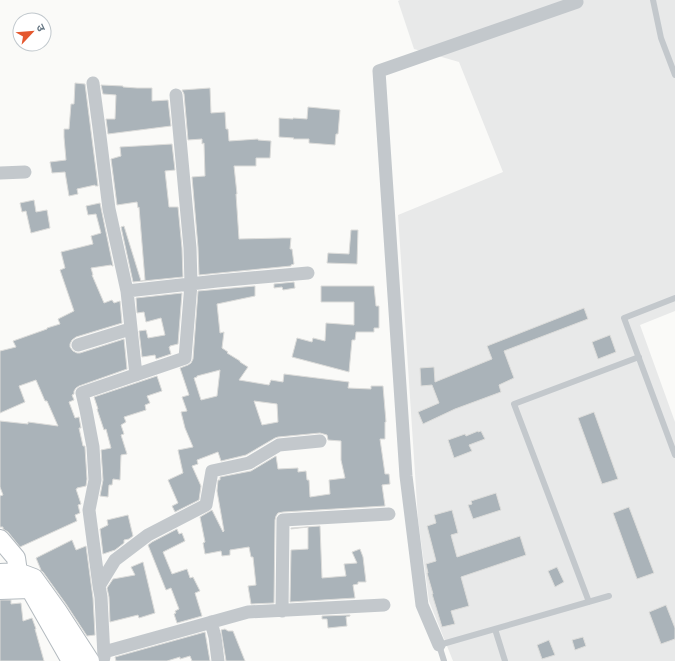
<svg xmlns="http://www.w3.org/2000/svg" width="675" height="661" font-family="Raleway,'Noto Sans Devanagari',sans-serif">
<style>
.built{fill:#e8e9e9}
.building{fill:#aab3b9;stroke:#dcdcda;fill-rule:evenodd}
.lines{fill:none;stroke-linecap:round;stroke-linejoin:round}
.secondary-casing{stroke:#b3babf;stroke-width:20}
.lane{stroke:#c3c8cc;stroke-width:6}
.street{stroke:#c3c8cc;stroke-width:13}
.secondary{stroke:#fff;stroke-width:18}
</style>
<rect width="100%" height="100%" fill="#fafaf8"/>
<path class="built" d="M400,0H675V311L640,325L675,422V661H453L429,601L418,519L398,215L503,172L459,62L414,49L398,1Z"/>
<path class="building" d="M75,83L85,84L98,186H95V185L77,189L78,194L69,196L65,172L52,173L50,162L66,160L64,137V129H69L71,104H74Z
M101,85L123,86V87L137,88H152V101L168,100L171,126L108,134L106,119H115L116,95L103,94Z
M210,88L211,113L225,112L226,129H228L229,141L258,139V140L271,141L270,158H256V166H234L237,194H236L239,239L283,238H291L290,249H292L294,264L291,265V266L199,275L198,247L192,177L205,176L204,143L202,144V139L188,140L184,94L182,90Z
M308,107L340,110L338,134H336L335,145L309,143V139H293L294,138L279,137V118L293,119V118L307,119Z
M172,144L175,170L165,171L169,207H178L182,248L183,277L133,282L121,227L124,226L141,281L145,280L139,207L138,208L137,202L117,205L111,159L121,156L120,147Z
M34,200L36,212L47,210L50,228L31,233L26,211L22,212L20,203Z
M100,203L113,266H112L111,265L91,268L93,275H92L104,303L112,300L114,303L120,301L122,323L76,337L72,340L70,344V347L73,351L77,353H80L124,339L127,369L79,386L76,388L74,391V394L72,395L74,400L69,402L75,418L79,417L81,428H79L83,446H85V448L87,479L86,486L77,488V489H76L81,504L78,505L80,513L75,515L77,521L20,547L8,532L3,529V527H0V496L3,495L0,487V421L28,424V422L58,426L47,401H45L36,380L19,386L25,402L0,413V351L16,347L13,341L47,329V328L60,324L58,319L74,311L60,270L65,268L61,252L93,244L91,236L101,233L96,214L88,215L86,206Z
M351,230H358L357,264L327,263L328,253L349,254Z
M294,282L295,288L283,290L282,287L274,288V284Z
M255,286V296L217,304L220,333L224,332L222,348L228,352L227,353L240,361V362L248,367L239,380L269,385L271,380L283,382L284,374L349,382L348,388L371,389V386H383L386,422H385V439H380L385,474H389L390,484L382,485L385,506L283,512L278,513L276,516L275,520L274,603L251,604L248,586L256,585L253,557H251L249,547L230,550V555L222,556L221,551L205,554L203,543L205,542L200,517L212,510L223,532L224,531L217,491L218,480H220V477L251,471L276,456L278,469L298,468V472L306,471L307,480H309L310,497L330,494L329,480L345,478L341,460V441L328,440L327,435L320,433L278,437L275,438L246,455L221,461L218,452L197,460L198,464L192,466L201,486L199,500L175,512L172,506L178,503L168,480L183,473L178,450L193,447L185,428L181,412L187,411L182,397L189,395L180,368L188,365L191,363L193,359L198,291ZM220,370L217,396L201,400L194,378L197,377V376ZM254,401L277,404L278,422L262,425Z
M321,286H374L376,306H379V328H374V332H356L355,340H352L349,372L292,357L297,338L312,342L313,338L325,341L326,323L354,325V302H321Z
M182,293L178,344L170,346V347H169L171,354L156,359L155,355L142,357L139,331L146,330L148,338L165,335L161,318L146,322L144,312L137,313L136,298Z
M584,308L588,319L504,351L514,378L499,385L501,392L455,409L423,424L418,412L439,403L432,385L421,386L420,368L434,367L435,382L492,359L487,346Z
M610,335L616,352L598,359L592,342Z
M157,376L162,391L147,396L150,403L145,405L146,410L124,417L126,422L121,425L124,434L121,435L127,454L121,455L120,480L113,479L112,485H109L108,497L100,496L103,480L101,450L111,448L106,429L104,430L97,409H98L94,397Z
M594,412L618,479L602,484L578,418Z
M478,431V432L481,431L485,439L469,445L472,451L454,458L448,440L465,434L466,436Z
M496,493L501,510L473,519L468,505L472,504L471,501Z
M629,507L654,573L637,579L613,513Z
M452,510L458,533L451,535L457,557L520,536L526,555L461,577L469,606L451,611L455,624L442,627L432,594H433L427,573H428L426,564L436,561L427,526L436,523L434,515Z
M128,515L133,536L129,539L124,540V543L115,550L103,554L100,529L108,525L107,520Z
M320,526L322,578L346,576L344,564L357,563L352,552L360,549L363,557L366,582H358V584L353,585L355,598L290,602L291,550L308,549V527L291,529V528Z
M177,529L179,534L182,533L185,541L163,552L172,574L187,569L190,578L193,577L200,591L195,593L202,616L177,623L174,614L176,613L175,611L179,609L171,588L166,590L148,545L152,542Z
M72,540L76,550L86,546L93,598L95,635L87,636L66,604L43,572L40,570H41L36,558Z
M143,562L155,613L139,618L138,615L110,622L109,597L107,588L113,579L135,575L131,567Z
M557,567L564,582L555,587L548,571Z
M0,600H11V604L21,603L23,621L32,618L36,629H35L44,661H0Z
M666,605L675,628V639L661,644L649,612Z
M350,615V616L346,617L347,626L328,628L327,619H322V616Z
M225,629L228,631H233L245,661H226L221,630Z
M205,632L210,661H192L190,656L180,659V657L167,661H116L115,657Z
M583,637L586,646L575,650L572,640Z
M549,640L555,655L542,659L537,645Z"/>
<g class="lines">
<defs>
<path id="secondary" d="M0,539L16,558L18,572L30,589L71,661
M0,573L18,572L34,578L57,610L90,661
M0,590L30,589"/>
</defs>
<use href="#secondary" class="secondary-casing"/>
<path class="lane" d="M653,0L661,38L675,75
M675,298L624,318L675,455
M589,602L514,404L639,357
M495,629L505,661
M444,661L439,645L609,596"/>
<path class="street" d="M93,83L99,128L109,209L127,291L136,375
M0,173L25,172
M127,291L217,281L308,273
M78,345L130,329
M99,586L115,560L148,535L206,505L212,471L249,463L279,445L320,441
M282,611L283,520L389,514
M211,622L215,637L218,661
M439,645L422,605L406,476L379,71L577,2
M104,652L248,612L384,605
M103,661L104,657L101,597L99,586L89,510L95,480L93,447L86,410L82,393L185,358L191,284L190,248L176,95"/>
<use href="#secondary" class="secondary"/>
</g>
<g transform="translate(32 32) rotate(64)"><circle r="19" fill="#ffffff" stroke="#c1c8cd"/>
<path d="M0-3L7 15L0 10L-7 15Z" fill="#e4572e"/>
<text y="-6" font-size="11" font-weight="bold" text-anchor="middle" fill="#657683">उ</text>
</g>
</svg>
